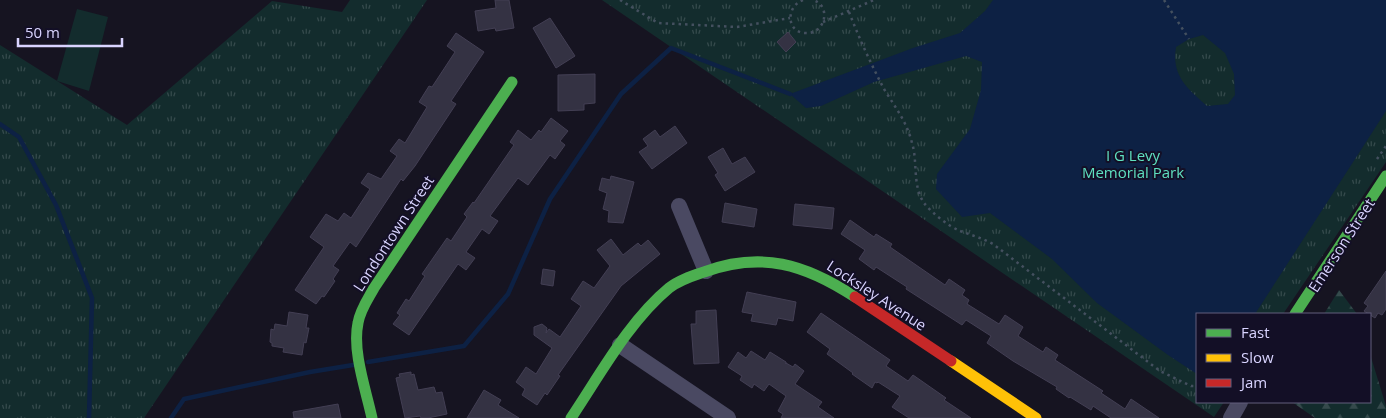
<svg xmlns="http://www.w3.org/2000/svg" width="1386" height="418" font-family="'Open Sans',sans-serif">
<style>
.grass{fill:url(#grass-tufts)}
.forest{fill:url(#forest-firs)}
.pitch{fill:#132c2d}
.water{fill:#0d2144;fill-rule:evenodd}
.lines{fill:none;stroke-linecap:round;stroke-linejoin:round}
.stream{stroke:#0d2144;stroke-width:4.5}
.building{fill:#343243;stroke:#433f54}
.path{stroke:#44505f;stroke-width:2.5;stroke-dasharray:2.5 4;stroke-linecap:butt}
.street{stroke:#4a4962;stroke-width:16}
.fast{stroke:#4caf50;stroke-width:11}
.slow{stroke:#ffc107;stroke-width:11}
.jam{stroke:#c62828;stroke-width:11}
.labels{text-anchor:middle;dominant-baseline:central;stroke-width:4;stroke-linejoin:round;paint-order:stroke}
.park-label{font-size:15px;fill:#5fe0c0;stroke:#130f26}
.street-label{font-size:15px;fill:#d9d4ff;stroke:#130f26}
</style>
<defs>
<pattern id="grass-tufts" width="24" height="20" patternUnits="userSpaceOnUse" patternTransform="scale(1.25)"><rect width="24" height="20" fill="#132c2d"/><path d="M3 7l-1-3M5 7V3M7 7l1-3M15 17l-1-3M17 17v-4M19 17l1-3" fill="none" stroke="#354a4c"/></pattern>
<pattern id="forest-firs" width="22" height="20" patternUnits="userSpaceOnUse" patternTransform="scale(1.25)"><rect width="22" height="20" fill="#132c2d"/><path d="M5 1l3.5 6h-7zM16 11l3.5 6h-7z" fill="#354a4c"/></pattern>
</defs>
<rect width="100%" height="100%" fill="#161421"/>
<path class="grass" d="M350,0H427L144,418H0V45L127,125L272,1L342,12Z
M602,0H1386V162L1283,314H1197V402H1224L1214,417Z"/>
<path class="forest" d="M1339,290L1357,314H1324Z
M1370,354L1386,406V418H1315L1292,402H1370Z"/>
<path class="pitch" d="M77,9L108,17L89,91L57,81Z"/>
<path class="water" d="M993,0H1386V111L1255,314H1197V374L1168,355L1097,303L1052,259L990,213L962,217L936,189L937,174L970,129L981,90L982,62L966,56L874,82L821,106L806,108L790,94L913,48L960,33L985,11ZM1203,35L1225,53L1234,74L1235,95L1228,104L1207,106C1188,89 1171,76 1176,47L1189,39Z"/>
<g class="lines">
<path class="stream" d="M0,124L19,137L56,205L92,298L89,418
M368,362L464,346L508,294L550,199L621,94L671,48L790,94
M171,418L184,399L310,372L353,365"/>
</g>
<path class="building" d="M495,0H509L514,28L496,31L495,28L478,31L475,11L496,8Z
M550,18L575,56L556,68L533,28Z
M788,32L796,42L786,52L777,42Z
M456,33L484,52L451,101L456,104L415,166L403,181L401,179L356,247L350,242L333,266L339,270L333,279L335,281L324,297L322,296L316,304L295,290L324,247L310,237L326,214L338,221L344,213L351,218L370,189L361,183L368,173L381,179L397,156L390,151L399,139L405,143L427,107L419,102L429,86L432,87L455,52L447,46Z
M595,74V103L584,104V110L558,111V75Z
M551,118L568,131L560,141L565,145L555,159L550,155L528,185L518,178L490,216L498,221L489,234L482,229L466,252L475,258L466,270L458,264L409,335L393,324L400,315L397,313L406,299L409,301L425,276L422,274L447,238L451,241L467,217L464,214L473,202L474,203L514,145L510,142L518,130L531,140L539,130L541,132Z
M675,126L687,143L652,169L639,152L648,146L643,139L655,130L660,137Z
M723,148L732,164L745,157L755,172L725,191L715,175L718,173L708,157Z
M611,176L634,182L623,223L608,222L609,211L603,209L607,193L599,190L602,178L610,180Z
M725,203L757,209L754,227L722,222Z
M795,204L834,208L832,229L793,225Z
M850,220L874,237L876,234L892,244L890,247L945,285L949,279L965,290L962,295L969,300L967,304L999,324L1005,315L1023,327L1018,336L1043,352L1046,347L1058,355L1055,360L1103,391L1101,393L1125,409L1131,399L1159,418H1111L1093,406L1091,410L1070,397L1069,398L1056,389L1057,387L1013,361L987,343L991,336L966,320L962,325L906,289L907,287L876,267L874,270L859,259L865,250L841,234Z
M611,239L623,255L638,243L641,246L648,240L660,254L621,286L558,375L560,376L547,395L545,393L537,405L522,395L525,389L516,382L526,367L536,374L552,348L534,335V327L542,324L547,328L546,333L549,329L560,337L581,306L571,299L583,281L594,288L610,266L597,250Z
M543,269L555,271L553,286L541,284Z
M1386,271V309L1382,315L1378,313L1375,318L1364,311L1368,306L1364,303Z
M747,292L796,302L793,321L778,318L776,325L751,321L753,314L742,312Z
M716,310L719,363L694,364L691,324H696V311Z
M289,312L308,315L306,328H309L306,343L304,342L302,355L283,352L284,348L272,346V343L270,342L271,329L274,330L275,324L287,326Z
M821,313L890,360L886,366L908,381L913,375L946,398L944,400L971,418H909L892,407L900,396L878,382L877,383L875,382L872,388L852,374L853,373L827,354L830,349L807,332Z
M751,351L765,360L770,352L786,362V364V363L793,367L795,364L804,371L795,384L822,402L818,407L834,418H781L783,414L778,411L786,396L769,384L764,391L754,384L752,388L740,380L742,376L728,367L738,352L746,358Z
M411,372V375L414,374L418,390L434,387L436,393L442,392L447,414L428,418H421L420,416L405,418L396,378L400,377L399,374Z
M484,390L501,400L498,405L519,418H467Z
M338,404L341,418H294L293,412Z"/>
<g class="lines">
<path class="path" d="M620,0L658,23L737,27L790,18
M803,0C786,6 786,32 805,33C826,35 832,4 812,0
M1164,0L1189,39
M849,12C859,38 871,64 884,89C895,107 907,122 912,143C918,162 912,185 924,203C932,213 948,226 960,231C971,235 982,238 993,244L1160,371L1191,386H1197
M823,22L874,0
M1377,159L1386,146"/>
<path class="street" d="M679,206L706,271
M620,345L728,418
M1231,418L1240,402"/>
<path class="fast" d="M1295,314L1386,176
M372,418C366,390 352,351 358,323C360,310 368,299 374,288L512,82
M571,418C600,375 629,321 669,288C679,280 692,276 704,272C761,251 805,264 855,297"/>
<path class="slow" d="M951,361L1036,418"/>
<path class="jam" d="M855,297L951,361"/>
</g>
<g class="labels">
<g class="park-label">
<text x="1133" y="155">I G Levy<tspan x="1133" dy="17">Memorial Park</tspan></text>
</g>
<g class="street-label">
<text transform="translate(393 233) rotate(-57)">Londontown Street</text>
<text transform="translate(1341 245) rotate(-57)">Emerson Street</text>
<text transform="translate(877 295) rotate(33)">Locksley Avenue</text>
</g>
</g>
<rect x="1196" y="313" width="175" height="90" fill="#130f26" stroke="#625e7d"/>
<rect x="1206" y="329" width="25" height="8" fill="#4caf50" stroke="#625e7d"/>
<text x="1241" y="338" font-size="15" fill="#d9d4ff">Fast</text>
<rect x="1206" y="354" width="25" height="8" fill="#ffc107" stroke="#625e7d"/>
<text x="1241" y="363" font-size="15" fill="#d9d4ff">Slow</text>
<rect x="1206" y="379" width="25" height="8" fill="#c62828" stroke="#625e7d"/>
<text x="1241" y="388" font-size="15" fill="#d9d4ff">Jam</text>
<path d="M18 38v8h104v-8" fill="none" stroke="#d9d4ff" stroke-width="2.5"/>
<text x="25" y="38" font-size="15" fill="#d9d4ff" stroke="#130f26" stroke-width="4" paint-order="stroke">50 m</text>
</svg>
